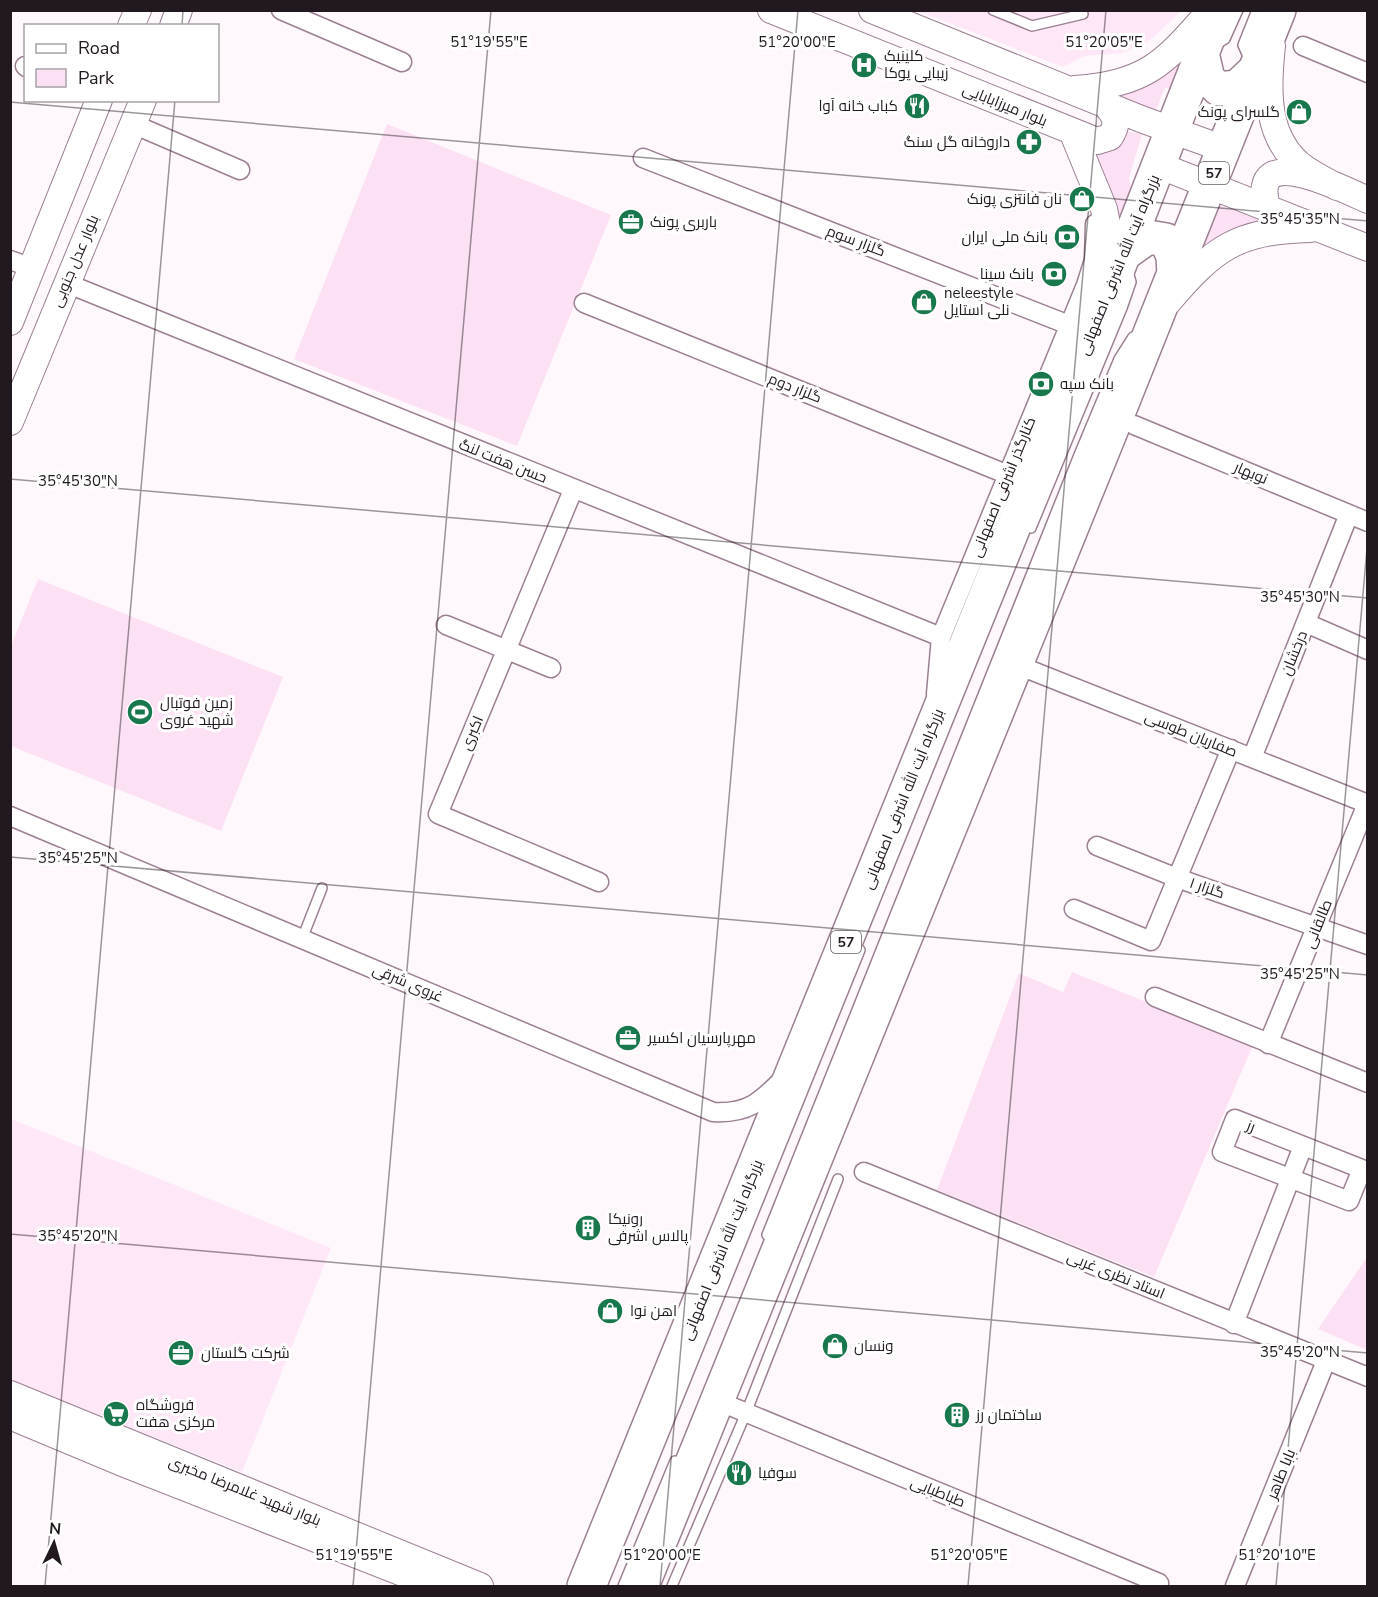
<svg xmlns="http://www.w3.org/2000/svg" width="1378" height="1597" font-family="'Nunito Sans',Cairo,sans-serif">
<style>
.built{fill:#fee7f7}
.green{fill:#fce1f4}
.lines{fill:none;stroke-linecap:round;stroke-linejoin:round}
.lane-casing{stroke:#9b8093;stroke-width:12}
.street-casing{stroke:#9b8093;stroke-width:21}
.secondary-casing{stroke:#9b8093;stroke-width:28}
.highway-casing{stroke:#9b8093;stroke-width:36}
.lane{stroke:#fff;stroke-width:9}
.street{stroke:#fff;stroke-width:18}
.secondary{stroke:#fff;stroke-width:26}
.highway{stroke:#fff;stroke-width:33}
.ticks{fill:none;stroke:#221820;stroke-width:1.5;stroke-opacity:0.45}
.labels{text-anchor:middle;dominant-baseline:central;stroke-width:6;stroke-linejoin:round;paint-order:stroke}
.shield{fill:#fff;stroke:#645d63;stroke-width:1.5}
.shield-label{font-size:14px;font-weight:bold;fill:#221820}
.poi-label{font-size:15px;fill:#221820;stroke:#fff;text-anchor:start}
.street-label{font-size:15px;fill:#221820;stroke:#fff}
.ticks-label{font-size:15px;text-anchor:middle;fill:#221820;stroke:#fff;stroke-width:6;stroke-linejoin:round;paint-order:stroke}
</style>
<rect width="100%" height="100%" fill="#fef8fc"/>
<path class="built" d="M918,11H1181L1155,36L1142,45L1121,53L1085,56L1063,67Z
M11,1119L331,1248L242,1472L11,1380Z"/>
<path class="green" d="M1191,41L1171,88H1165L1155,112L1103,95Z
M387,124L611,215L517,446L294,359Z
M1126,131L1142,134L1129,178L1131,187L1111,251L1089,151Z
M1218,205L1271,223L1183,278L1209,231Z
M38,579L283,677L221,831L11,746V646Z
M1072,972L1253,1045L1154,1277L937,1190L1019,973L1063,992Z
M1367,1257V1350L1318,1329Z"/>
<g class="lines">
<defs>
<path id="lane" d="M993,10L1032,26L1083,14
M1218,43L1225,39L1238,10
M1250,61L1243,45L1257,10
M1031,528L1122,308L1131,282L1128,271
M302,939L322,888
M767,1235L1079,455L1119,359L1133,337
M602,1586L860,950
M623,1586L675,1461
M672,1586L746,1413L838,1179"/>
<path id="street" d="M281,10L402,62
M1303,46L1368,73
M25,66L26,67
M133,124L240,170
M643,158L1069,325
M10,260L32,268
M66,283L941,637
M584,303L1006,474
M1134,425L1368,522
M573,490L438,814L599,882
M1306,623L1368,650
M446,625L551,668
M1015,664L1368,804
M936,694L941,637L1086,285L1094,260L1095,224
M1252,758L1349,514
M10,816L713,1112C748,1114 760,1102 783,1079
M1097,846L1177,878L1368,945
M1074,909L1151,941L1231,749
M1155,997L1368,1083
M1268,1044L1367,804
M1235,1119L1362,1169L1349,1201L1222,1152Z
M864,1172L1368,1377
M1234,1324L1303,1146
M718,1401L1159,1583
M1235,1586L1326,1361"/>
<path id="secondary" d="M771,10L1097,141L1110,137C1119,123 1116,117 1106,105
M872,10L1141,119L1224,149
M131,26L138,10
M173,26L179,10
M1272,46C1267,90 1265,139 1304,168C1314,175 1326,181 1337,187
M1075,89C1149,83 1164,63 1211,10
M1072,131L1104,209L1108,229L1107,283
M1158,165L1368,248
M1267,207C1248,140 1340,188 1368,200
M1168,302C1214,248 1236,231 1310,229
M10,322L99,100
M10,422L143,100
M10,1394L480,1586
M10,1416L125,1464L436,1586"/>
<path id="highway" d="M1202,53L1208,79L1219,89L1237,87L1254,71
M1124,254L1148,237L1166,240L1173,256L1174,275
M584,1586L1107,297L1219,10
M642,1586L1119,411L1279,10"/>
</defs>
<use href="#lane" class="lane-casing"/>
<use href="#street" class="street-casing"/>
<use href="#secondary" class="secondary-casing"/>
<use href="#highway" class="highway-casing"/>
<use href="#lane" class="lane"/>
<use href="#street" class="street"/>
<use href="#secondary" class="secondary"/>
<use href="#highway" class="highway"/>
</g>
<path class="ticks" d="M182,26L183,10M10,102L1368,221M10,479L1368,598M10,857L1368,975M10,1234L1368,1353M45,1586L175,100M353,1586L491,10M660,1586L798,10M968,1586L1106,10M1276,1586L1368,537"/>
<defs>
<symbol id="hospital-disc" viewBox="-11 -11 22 22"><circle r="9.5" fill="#19774e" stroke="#fff"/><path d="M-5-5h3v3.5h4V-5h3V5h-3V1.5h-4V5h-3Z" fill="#fff"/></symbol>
<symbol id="restaurant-disc" viewBox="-11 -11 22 22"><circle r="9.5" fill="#19774e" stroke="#fff"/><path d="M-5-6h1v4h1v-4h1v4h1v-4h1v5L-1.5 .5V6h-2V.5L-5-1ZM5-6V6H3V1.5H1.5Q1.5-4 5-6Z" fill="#fff"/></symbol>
<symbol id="shop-disc" viewBox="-11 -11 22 22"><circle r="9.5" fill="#19774e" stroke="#fff"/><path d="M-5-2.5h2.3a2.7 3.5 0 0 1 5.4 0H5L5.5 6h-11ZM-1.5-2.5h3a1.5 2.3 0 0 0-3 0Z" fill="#fff"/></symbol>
<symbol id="pharmacy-disc" viewBox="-11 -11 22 22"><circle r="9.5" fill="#19774e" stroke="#fff"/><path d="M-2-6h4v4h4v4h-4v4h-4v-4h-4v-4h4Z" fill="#fff"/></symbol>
<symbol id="office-disc" viewBox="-11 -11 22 22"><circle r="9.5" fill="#19774e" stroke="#fff"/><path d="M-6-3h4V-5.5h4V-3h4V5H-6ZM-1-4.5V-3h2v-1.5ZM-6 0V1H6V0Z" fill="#fff"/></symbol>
<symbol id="bank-disc" viewBox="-11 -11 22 22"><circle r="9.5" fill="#19774e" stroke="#fff"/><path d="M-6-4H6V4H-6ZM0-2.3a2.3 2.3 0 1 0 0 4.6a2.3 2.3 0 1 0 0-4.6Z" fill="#fff"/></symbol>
<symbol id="stadium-disc" viewBox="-11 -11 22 22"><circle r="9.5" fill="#19774e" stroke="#fff"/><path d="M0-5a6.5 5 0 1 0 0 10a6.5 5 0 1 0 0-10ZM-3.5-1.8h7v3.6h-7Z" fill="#fff"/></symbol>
<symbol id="building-disc" viewBox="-11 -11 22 22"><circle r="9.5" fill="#19774e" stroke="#fff"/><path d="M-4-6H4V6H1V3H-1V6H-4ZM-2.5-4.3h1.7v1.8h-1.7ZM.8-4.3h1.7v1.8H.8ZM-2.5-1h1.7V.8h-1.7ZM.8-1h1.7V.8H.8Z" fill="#fff"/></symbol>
<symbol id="supermarket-disc" viewBox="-11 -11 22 22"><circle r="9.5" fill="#19774e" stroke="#fff"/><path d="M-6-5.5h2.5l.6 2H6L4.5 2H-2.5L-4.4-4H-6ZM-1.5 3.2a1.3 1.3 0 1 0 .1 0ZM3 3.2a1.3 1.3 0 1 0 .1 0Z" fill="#fff"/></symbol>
</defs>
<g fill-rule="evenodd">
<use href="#hospital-disc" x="849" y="50" width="30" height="30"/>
<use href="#restaurant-disc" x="902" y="91" width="30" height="30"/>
<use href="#shop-disc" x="1284" y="97" width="30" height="30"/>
<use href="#pharmacy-disc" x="1014" y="127" width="30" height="30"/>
<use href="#shop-disc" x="1067" y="184" width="30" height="30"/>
<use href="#office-disc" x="616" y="207" width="30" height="30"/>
<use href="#bank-disc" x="1052" y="222" width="30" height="30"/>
<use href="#bank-disc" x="1039" y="259" width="30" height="30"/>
<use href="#shop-disc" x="909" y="287" width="30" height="30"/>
<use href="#bank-disc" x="1026" y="369" width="30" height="30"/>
<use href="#stadium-disc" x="125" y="697" width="30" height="30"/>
<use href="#office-disc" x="613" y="1023" width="30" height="30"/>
<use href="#building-disc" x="573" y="1213" width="30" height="30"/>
<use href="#shop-disc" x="595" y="1296" width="30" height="30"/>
<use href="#shop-disc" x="820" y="1331" width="30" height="30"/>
<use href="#office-disc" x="166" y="1338" width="30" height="30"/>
<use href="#supermarket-disc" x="101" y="1399" width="30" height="30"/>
<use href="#building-disc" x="942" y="1400" width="30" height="30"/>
<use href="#restaurant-disc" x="724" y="1458" width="30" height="30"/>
</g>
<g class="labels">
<g class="shield">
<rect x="1199" y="162" width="30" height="22" rx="4.5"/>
<rect x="831" y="931" width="30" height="22" rx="4.5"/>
</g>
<g class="shield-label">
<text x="1214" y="173">57</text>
<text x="846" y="942">57</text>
</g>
<g class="poi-label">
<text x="884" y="56">کلینیک<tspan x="884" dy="17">زیبایی یوکا</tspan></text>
<text x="898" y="106" text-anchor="end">کباب خانه آوا</text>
<text x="1280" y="112" text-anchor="end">گلسرای پونک</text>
<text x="1010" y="142" text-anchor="end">داروخانه گل سنگ</text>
<text x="1062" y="199" text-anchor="end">نان فانتزی پونک</text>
<text x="650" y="222">باربری پونک</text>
<text x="1048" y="237" text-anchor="end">بانک ملی ایران</text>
<text x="1034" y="274" text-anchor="end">بانک سینا</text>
<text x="944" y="293">neleestyle<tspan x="944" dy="17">نلی استایل</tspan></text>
<text x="1060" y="384">بانک سپه</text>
<text x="160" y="703">زمین فوتبال<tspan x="160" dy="17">شهید غروی</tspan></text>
<text x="648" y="1038">مهرپارسیان اکسیر</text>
<text x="608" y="1219">رونیکا<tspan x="608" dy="17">پالاس اشرفی</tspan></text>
<text x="630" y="1311">اهن نوا</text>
<text x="854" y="1346">ونسان</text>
<text x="201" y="1353">شرکت گلستان</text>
<text x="136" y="1405">فروشگاه<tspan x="136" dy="17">مرکزی هفت</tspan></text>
<text x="976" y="1415">ساختمان رز</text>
<text x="758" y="1473">سوفیا</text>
</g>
<g class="street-label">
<text transform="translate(1005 105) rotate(22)">بلوار میرزابابایی</text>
<text transform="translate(856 241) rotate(21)">گلزار سوم</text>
<text transform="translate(75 261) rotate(-67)">بلوار عدل جنوبی</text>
<text transform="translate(1119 265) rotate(-68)">بزرگراه آیت الله اشرفی اصفهانی</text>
<text transform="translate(795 388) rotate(22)">گلزار دوم</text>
<text transform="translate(503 461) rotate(22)">حسن هفت لنگ</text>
<text transform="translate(1251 473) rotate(23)">نوبهار</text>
<text transform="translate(1003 487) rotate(-68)">کنارگذر اشرفی اصفهانی</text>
<text transform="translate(1294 653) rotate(-68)">درخشان</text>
<text transform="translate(472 733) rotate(-67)">اکبری</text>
<text transform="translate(1191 734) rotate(22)">صفاریان طوسی</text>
<text transform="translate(903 799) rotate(-68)">بزرگراه آیت الله اشرفی اصفهانی</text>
<text transform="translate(1207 888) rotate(19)">گلزار ۱</text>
<text transform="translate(1318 924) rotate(-68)">طالقانی</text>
<text transform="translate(408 983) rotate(23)">غروی شرقی</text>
<text transform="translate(1251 1126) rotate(21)">رز</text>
<text transform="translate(722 1250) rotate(-68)">بزرگراه آیت الله اشرفی اصفهانی</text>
<text transform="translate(1116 1275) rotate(22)">استاد نظری غربی</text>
<text transform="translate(1281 1474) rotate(-68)">بابا طاهر</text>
<text transform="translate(245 1491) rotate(22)">بلوار شهید غلامرضا مخبری</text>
<text transform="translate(938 1492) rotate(22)">طباطبایی</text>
</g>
</g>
<g class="ticks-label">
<text x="489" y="47">51°19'55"E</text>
<text x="797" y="47">51°20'00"E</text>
<text x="1104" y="47">51°20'05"E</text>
<text x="1300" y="224">35°45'35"N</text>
<text x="78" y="486">35°45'30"N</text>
<text x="1300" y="602">35°45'30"N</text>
<text x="78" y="863">35°45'25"N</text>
<text x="1300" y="979">35°45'25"N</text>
<text x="78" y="1241">35°45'20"N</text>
<text x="1300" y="1357">35°45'20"N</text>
<text x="354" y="1560">51°19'55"E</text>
<text x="662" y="1560">51°20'00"E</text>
<text x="969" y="1560">51°20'05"E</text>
<text x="1277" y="1560">51°20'10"E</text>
</g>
<rect width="1378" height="1597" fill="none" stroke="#221820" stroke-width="24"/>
<rect x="24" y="24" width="195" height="78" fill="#ffffff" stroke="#a7a3a6" stroke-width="1.5"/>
<rect x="36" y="44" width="30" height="9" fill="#ffffff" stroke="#a7a3a6" stroke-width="1.5"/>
<text x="78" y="54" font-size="18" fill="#221820">Road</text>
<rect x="36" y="69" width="30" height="18" fill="#fce1f4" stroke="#a7a3a6" stroke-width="1.5"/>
<text x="78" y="84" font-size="18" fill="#221820">Park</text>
<g transform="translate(54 1543) rotate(5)" stroke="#ffffff" stroke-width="4.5" paint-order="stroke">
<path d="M0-4.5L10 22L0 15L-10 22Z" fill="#221820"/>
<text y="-9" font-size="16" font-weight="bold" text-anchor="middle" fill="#221820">N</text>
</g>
</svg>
